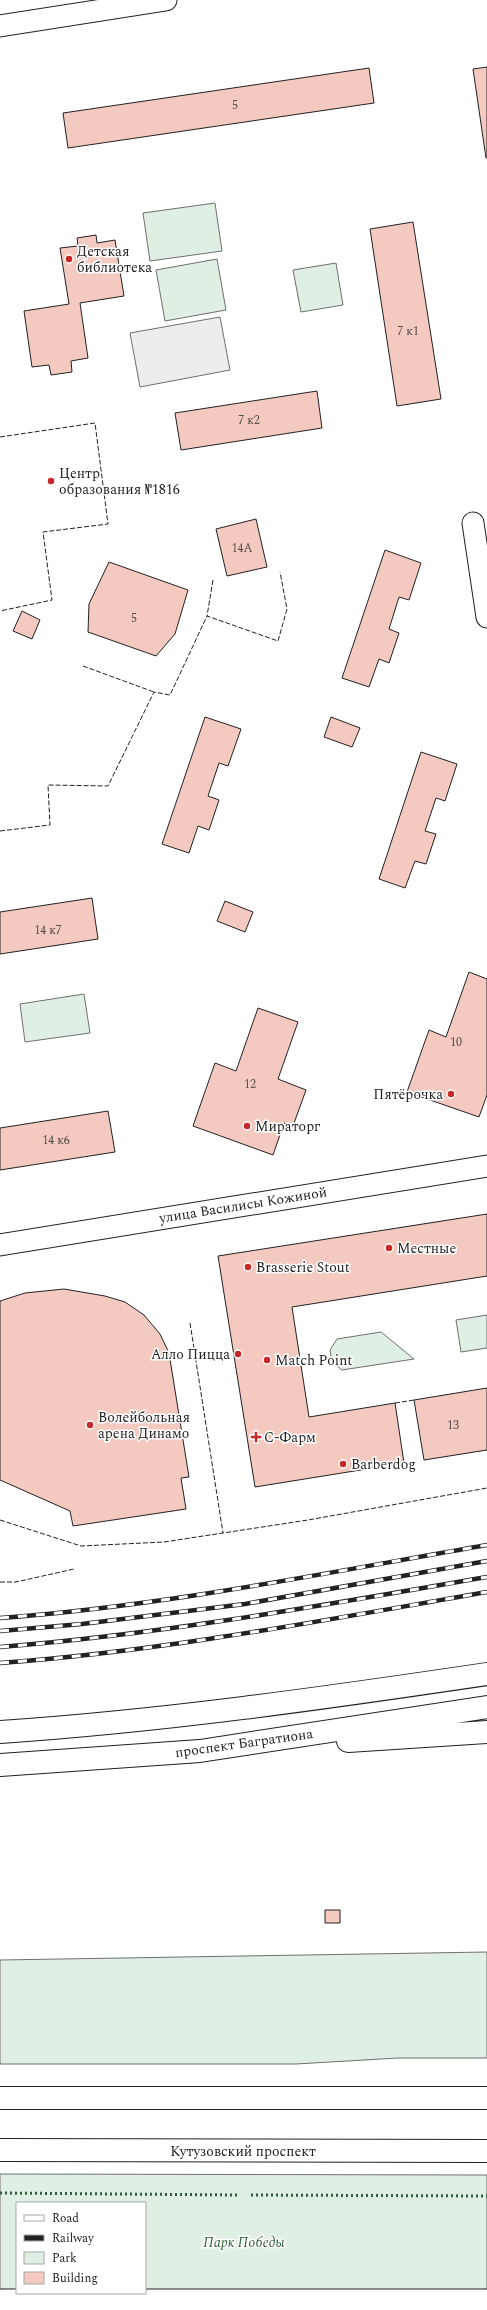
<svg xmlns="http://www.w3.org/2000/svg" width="487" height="2310" font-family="Spectral,serif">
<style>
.green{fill:#e0efe3;stroke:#6f6f6f;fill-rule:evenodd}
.parking{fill:#ededed;stroke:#6f6f6f}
.building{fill:#f3c9c0;stroke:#222}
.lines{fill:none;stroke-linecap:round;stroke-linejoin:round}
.minor-casing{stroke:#222;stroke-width:23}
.major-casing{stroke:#222;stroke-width:24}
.minor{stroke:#fff;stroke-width:21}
.major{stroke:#fff;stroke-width:22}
.rail-casing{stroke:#222;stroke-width:4.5}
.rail{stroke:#fff;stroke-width:3;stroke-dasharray:9;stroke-linecap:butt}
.hedge{stroke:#2f5e38;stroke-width:3;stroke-dasharray:2 3;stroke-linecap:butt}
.fence{stroke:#222;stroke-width:1;stroke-dasharray:5 2;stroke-linecap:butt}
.poi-dot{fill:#c62828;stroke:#fff;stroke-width:1.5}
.labels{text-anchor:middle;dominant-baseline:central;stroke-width:3;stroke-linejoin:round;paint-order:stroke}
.number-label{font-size:12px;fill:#564c4a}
.poi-label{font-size:14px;fill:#222;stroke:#fff;text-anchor:start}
.street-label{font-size:14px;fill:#222;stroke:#fff}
.park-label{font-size:14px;font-style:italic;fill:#2f5e38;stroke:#fff}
</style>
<rect width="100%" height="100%" fill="#fff"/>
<path class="green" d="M215,203L222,251L150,261L143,213Z
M217,259L226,310L165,321L156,270Z
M336,263L343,305L301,312L293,270Z
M84,994L90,1033L25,1042L20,1004Z
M487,1315V1348L461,1352L456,1320Z
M381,1332L414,1359L342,1370L332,1362L330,1350L337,1339Z
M487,1952V2058H398L296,2064H0V1960Z
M0,2174L487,2175V2310H0ZM17,2203H145V2293H17Z"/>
<path class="parking" d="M220,317L230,370L140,387L130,333Z"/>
<path class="building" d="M487,67V158H486L473,69Z
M369,68L374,103L68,148L63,113Z
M413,222L441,399L397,406L370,229Z
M96,235L97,243L115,240L124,296L80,303L88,358L71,361L72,372L51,375L49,365L32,367L24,311L69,304L60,248L78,246L77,238Z
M317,391L322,428L181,450L175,413Z
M256,519L267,567L227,576L216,529Z
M385,550L421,563L409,600L399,597L389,629L399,633L389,663L379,659L369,687L342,678Z
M109,562L188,590L175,634L156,656L88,632L89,604Z
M22,611L40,620L32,639L13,631Z
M205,717L241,729L228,766L219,763L208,796L219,800L209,830L198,826L189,853L162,844Z
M331,717L360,728L352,747L324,737Z
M421,752L457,764L445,801L436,798L425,831L436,834L426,864L415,861L405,888L379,879Z
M92,898L98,939L0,954V912Z
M225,901L253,912L245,932L217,921Z
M469,972L487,979V1095L479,1117L407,1092L429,1030L446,1037Z
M258,1008L298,1022L278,1079L306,1090L293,1126L284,1123L273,1155L193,1126L215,1063L236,1071Z
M108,1111L115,1152L0,1170V1128Z
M487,1214V1276L292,1307L309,1417L395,1403L404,1463L255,1487L218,1256Z
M64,1289L105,1296L125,1302L144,1315L160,1334L169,1353L189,1477L181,1478L186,1509L73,1526L70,1511L0,1480V1301L25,1293Z
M487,1388V1450L424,1460L414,1400Z
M325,1910H340V1923H325Z"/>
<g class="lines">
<defs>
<path id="minor" d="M0,26L166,0
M473,523L487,617
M0,1245L487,1166
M0,2300H487"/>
<path id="major" d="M0,1732C163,1721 325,1698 487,1674
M348,1741L487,1732
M0,1765L200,1751L487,1707
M0,2098H487
M0,2150L487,2151"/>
</defs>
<use href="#minor" class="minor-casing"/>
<use href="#major" class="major-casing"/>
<use href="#minor" class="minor"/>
<use href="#major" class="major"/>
<defs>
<path id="rail" d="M0,1618C164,1606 325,1573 487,1545
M0,1631L82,1624L245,1604L487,1561
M0,1647C164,1634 325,1605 487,1577
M0,1663C164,1651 325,1620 487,1592"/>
</defs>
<use href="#rail" class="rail-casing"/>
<use href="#rail" class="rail"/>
<path class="hedge" d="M0,2193L239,2195
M251,2195L487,2196"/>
<path class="fence" d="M0,437L95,423L108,524L43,532L52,600L0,611
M213,580L207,616L278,641L287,609L280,572
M83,666L154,692
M0,831L50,825L48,785L108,786L154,692L170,695L207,616
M190,1323L223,1533
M395,1403L414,1400
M0,1520L81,1546L164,1542L308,1520L487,1488
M0,1582H16L74,1569"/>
</g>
<g class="poi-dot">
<circle cx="69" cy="259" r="4"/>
<circle cx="51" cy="481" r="4"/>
<circle cx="451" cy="1094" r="4"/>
<circle cx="247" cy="1126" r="4"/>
<circle cx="389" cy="1248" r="4"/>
<circle cx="248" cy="1267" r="4"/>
<circle cx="238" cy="1354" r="4"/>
<circle cx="267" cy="1360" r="4"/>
<circle cx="90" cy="1425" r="4"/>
<path d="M254 1431h4v4h4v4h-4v4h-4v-4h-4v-4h4z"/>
<circle cx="343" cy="1464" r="4"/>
</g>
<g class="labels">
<g class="number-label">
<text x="235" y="105">5</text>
<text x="408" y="331">7 к1</text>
<text x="249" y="420">7 к2</text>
<text x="242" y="548">14А</text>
<text x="134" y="618">5</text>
<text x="48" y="930">14 к7</text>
<text x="456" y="1042">10</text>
<text x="250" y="1084">12</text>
<text x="56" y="1140">14 к6</text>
<text x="453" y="1425">13</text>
</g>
<g class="poi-label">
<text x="77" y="251">Детская<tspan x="77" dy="16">библиотека</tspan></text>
<text x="59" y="473">Центр<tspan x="59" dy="16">образования №1816</tspan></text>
<text x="443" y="1094" text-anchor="end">Пятёрочка</text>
<text x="255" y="1126">Мираторг</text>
<text x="397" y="1248">Местные</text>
<text x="256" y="1267">Brasserie Stout</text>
<text x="230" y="1354" text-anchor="end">Алло Пицца</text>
<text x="275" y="1360">Match Point</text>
<text x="98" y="1417">Волейбольная<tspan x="98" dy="16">арена Динамо</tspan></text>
<text x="264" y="1437">C-Фарм</text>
<text x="351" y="1464">Barberdog</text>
</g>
<g class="street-label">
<text transform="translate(243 1205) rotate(-9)">улица Василисы Кожиной</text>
<text transform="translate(244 1743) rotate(-8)">проспект Багратиона</text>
<text x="243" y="2151">Кутузовский проспект</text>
</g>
<g class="park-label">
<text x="244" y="2242">Парк Победы</text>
</g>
</g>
<rect x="16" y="2202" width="130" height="92" fill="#ffffff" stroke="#a7a7a7"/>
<rect x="24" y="2215" width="20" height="6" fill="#ffffff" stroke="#a7a7a7"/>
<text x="52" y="2222" font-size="12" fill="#222222">Road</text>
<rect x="24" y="2235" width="20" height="6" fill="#222222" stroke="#a7a7a7"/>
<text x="52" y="2242" font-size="12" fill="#222222">Railway</text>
<rect x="24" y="2252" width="20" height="12" fill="#e0efe3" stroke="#a7a7a7"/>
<text x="52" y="2262" font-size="12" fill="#222222">Park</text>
<rect x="24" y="2272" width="20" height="12" fill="#f3c9c0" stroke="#a7a7a7"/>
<text x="52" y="2282" font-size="12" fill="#222222">Building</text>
</svg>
